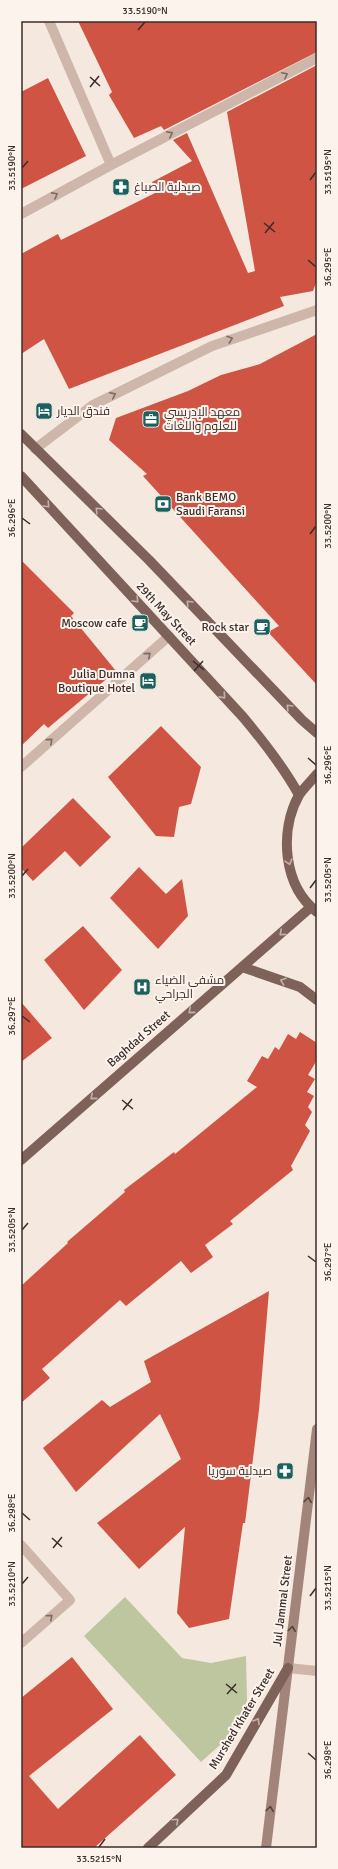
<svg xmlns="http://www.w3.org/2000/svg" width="338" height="1869" font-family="Signika,Cairo,sans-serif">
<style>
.green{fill:#bdc69e}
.building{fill:#cf5444}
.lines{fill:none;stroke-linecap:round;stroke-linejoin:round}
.street{stroke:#cfb6aa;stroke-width:10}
.secondary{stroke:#a3847b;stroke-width:10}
.primary{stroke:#7e625a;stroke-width:10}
.oneway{stroke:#7e6b64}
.oneway2{stroke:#c3b2ab}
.oneway3{stroke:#55433e}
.ticks{fill:none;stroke:#3b2d2a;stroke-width:1.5}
.labels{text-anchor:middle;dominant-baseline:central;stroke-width:4;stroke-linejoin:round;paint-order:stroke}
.poi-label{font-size:12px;fill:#3b2d2a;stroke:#fcf3ed;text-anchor:start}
.street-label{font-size:12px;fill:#3b2d2a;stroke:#fcf3ed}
.neatline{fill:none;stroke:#3b2d2a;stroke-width:1.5}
.ticks-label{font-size:10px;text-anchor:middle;fill:#3b2d2a}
</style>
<rect width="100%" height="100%" fill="#f5e8df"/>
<path class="green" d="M125,1597L182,1658L211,1663L246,1656L247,1701L229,1737L201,1762L84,1636Z"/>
<path class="building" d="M78,21H317V52L164,130L161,126L134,138L109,95L112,92Z
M317,65V280L313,291L280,297L284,306L69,389L44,339L21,354V254L58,234L61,240L157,192L152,182L192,161L173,140L187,133L248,273L255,271L227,112Z
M48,78L86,156L21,189V92Z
M317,334V685L268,632L279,626L143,476L147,474L109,440L116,418L188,391L221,375L260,364Z
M21,560L74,613L71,616L116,671L48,728L44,724L21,746Z
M161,726L201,767L191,804L179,807L174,837L156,836L108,777Z
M73,798L111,837L80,867L65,851L33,881L21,868V848Z
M139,867L166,894L182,879L188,916L158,949L110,898Z
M83,926L122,970L84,1010L44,960Z
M21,1002L52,1038L21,1062Z
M300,1032L317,1043V1060L308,1075L315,1079L307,1092L314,1096L308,1107L312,1112L305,1125L310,1131L291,1166L293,1170L230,1221L233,1224L205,1245L213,1257L191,1273L181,1261L126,1306L120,1300L42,1369L50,1378L21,1403V1286L68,1243L67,1242L125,1192L124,1190L174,1152L175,1154L257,1087L247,1081L262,1056L268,1059L275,1047L279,1050L288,1034L296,1039Z
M269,1291L259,1410L245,1523H243L229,1619L189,1628L177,1613L185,1527L139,1569L97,1523L181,1459L160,1414L76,1492L43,1448L102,1400L110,1407L151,1382L144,1361Z
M72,1657L113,1709L29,1776L58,1809L140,1735L176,1775L94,1848H21V1698Z"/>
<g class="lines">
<path class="street" d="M49,21L111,165
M21,214L111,165L317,58
M35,449L93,405L212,346L317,310
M21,767L169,636
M21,1545L70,1600L21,1643
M288,1668L317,1671"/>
<path class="secondary" d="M266,1848L317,1429"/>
<path class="primary" d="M21,434L149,560L302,720L317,733
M21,476L243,717C264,742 283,766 299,795
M317,774C311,781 304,788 299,795C279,831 283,886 317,912
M242,967L300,987L317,1000
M21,1160L311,907
M148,1848L226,1775L288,1668"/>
</g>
<defs><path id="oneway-chevron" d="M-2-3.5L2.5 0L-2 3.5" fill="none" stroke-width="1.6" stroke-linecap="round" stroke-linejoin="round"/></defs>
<g class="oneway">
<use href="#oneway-chevron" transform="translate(285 75) rotate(-27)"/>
<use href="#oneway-chevron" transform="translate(170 134) rotate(-27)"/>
<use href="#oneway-chevron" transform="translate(55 195) rotate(-29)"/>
<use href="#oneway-chevron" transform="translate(230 339) rotate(-19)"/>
<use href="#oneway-chevron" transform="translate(113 395) rotate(-26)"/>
<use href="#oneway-chevron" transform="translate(148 655) rotate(-41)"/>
<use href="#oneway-chevron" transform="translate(50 741) rotate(-41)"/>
<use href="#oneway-chevron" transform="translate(50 1617) rotate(-42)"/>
</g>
<g class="oneway2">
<use href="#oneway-chevron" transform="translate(47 505) rotate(47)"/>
<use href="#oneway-chevron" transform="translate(98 510) rotate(-135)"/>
<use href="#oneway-chevron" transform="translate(136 600) rotate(47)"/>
<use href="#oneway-chevron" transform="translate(189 603) rotate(-134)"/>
<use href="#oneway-chevron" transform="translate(223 696) rotate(48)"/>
<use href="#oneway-chevron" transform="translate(289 707) rotate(-134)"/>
<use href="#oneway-chevron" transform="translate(289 862) rotate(74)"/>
<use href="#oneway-chevron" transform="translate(282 933) rotate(139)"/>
<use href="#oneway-chevron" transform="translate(283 981) rotate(-161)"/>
<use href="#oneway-chevron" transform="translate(191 1011) rotate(139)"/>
<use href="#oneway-chevron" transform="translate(93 1097) rotate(139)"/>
<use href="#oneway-chevron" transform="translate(257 1721) rotate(-60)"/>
<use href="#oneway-chevron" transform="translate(176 1821) rotate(-43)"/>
</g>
<g class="oneway3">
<use href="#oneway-chevron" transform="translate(308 1500) rotate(-83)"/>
<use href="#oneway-chevron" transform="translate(292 1629) rotate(-83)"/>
<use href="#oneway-chevron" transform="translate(270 1809) rotate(-83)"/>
</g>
<path class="ticks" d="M138,30L145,22M90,77L100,86M90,87L99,76M22,168L28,161M310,180L316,172M264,223L275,232M265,233L274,222M308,260L316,267M22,518L30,524M310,534L316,526M193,661L204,670M194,671L203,661M308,758L316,765M22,876L28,869M310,888L316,880M22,1016L30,1022M122,1100L133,1109M123,1110L132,1099M22,1230L28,1223M308,1256L316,1262M22,1513L30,1520M52,1538L62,1547M53,1548L62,1537M22,1584L28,1577M310,1596L316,1588M226,1684L237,1693M227,1694L236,1684M308,1753L316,1760M99,1847L105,1839"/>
<defs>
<symbol id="pharmacy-square" viewBox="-11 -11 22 22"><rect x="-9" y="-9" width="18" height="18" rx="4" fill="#1b615d" stroke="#fcf3ed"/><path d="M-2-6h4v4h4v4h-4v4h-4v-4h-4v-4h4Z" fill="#fff"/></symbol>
<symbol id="hotel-square" viewBox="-11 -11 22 22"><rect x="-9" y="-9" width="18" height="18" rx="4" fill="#1b615d" stroke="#fcf3ed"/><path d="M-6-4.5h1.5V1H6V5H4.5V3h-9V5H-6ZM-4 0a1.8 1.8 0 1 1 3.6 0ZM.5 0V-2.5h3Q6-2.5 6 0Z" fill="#fff"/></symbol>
<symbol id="office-square" viewBox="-11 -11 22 22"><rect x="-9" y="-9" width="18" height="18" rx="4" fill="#1b615d" stroke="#fcf3ed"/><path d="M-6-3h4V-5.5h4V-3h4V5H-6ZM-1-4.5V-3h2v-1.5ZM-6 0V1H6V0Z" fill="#fff"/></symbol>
<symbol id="bank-square" viewBox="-11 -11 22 22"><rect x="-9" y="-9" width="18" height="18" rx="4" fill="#1b615d" stroke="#fcf3ed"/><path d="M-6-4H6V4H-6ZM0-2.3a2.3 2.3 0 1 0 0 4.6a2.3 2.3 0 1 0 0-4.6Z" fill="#fff"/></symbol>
<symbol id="cafe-square" viewBox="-11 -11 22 22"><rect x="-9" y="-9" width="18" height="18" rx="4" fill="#1b615d" stroke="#fcf3ed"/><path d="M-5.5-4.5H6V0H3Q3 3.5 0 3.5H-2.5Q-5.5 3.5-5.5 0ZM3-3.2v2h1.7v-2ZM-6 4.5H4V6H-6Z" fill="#fff"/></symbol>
<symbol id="hospital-square" viewBox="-11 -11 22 22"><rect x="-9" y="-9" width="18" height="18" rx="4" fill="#1b615d" stroke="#fcf3ed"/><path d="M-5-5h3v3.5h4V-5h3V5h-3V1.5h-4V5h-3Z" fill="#fff"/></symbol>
</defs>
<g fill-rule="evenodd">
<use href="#pharmacy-square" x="111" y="177" width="20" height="20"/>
<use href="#hotel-square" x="34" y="401" width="20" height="20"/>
<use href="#office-square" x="141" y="409" width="20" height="20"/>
<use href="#bank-square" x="153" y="494" width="20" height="20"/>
<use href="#cafe-square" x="130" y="613" width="20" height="20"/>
<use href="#cafe-square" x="252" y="617" width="20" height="20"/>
<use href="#hotel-square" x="138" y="671" width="20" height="20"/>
<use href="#hospital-square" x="132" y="977" width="20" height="20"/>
<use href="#pharmacy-square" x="275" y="1461" width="20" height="20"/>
</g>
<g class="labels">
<g class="poi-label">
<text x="134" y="187">صيدلية الصباغ</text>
<text x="57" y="411">فندق الديار</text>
<text x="164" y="412">معهد الإدريسي<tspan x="164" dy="14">للعلوم واللغات</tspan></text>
<text x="176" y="497">Bank BEMO<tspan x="176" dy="14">Saudi Faransi</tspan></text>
<text x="127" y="623" text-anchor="end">Moscow cafe</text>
<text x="249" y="627" text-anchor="end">Rock star</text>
<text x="135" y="674" text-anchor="end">Julia Dumna<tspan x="135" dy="14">Boutique Hotel</tspan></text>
<text x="155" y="980">مشفى الضياء<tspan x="155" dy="14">الجراحي</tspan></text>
<text x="272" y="1471" text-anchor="end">صيدلية سوريا</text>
</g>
<g class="street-label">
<text transform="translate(166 614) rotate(47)">29th May Street</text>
<text transform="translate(139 1039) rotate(-41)">Baghdad Street</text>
<text transform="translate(283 1601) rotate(-83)">Jul Jammal Street</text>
<text transform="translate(242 1719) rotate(-59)">Murshed Khater Street</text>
</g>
</g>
<rect width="338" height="1869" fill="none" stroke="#fcf3ed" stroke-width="44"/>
<rect x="22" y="22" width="294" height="1825" class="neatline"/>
<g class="ticks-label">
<text x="145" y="14">33.5190°N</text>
<text transform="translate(11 168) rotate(-90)" y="4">33.5190°N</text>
<text transform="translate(327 172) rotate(-90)" y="4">33.5195°N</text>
<text transform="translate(327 267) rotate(-90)" y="4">36.295°E</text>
<text transform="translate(11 518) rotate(-90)" y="4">36.296°E</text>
<text transform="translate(327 526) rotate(-90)" y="4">33.5200°N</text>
<text transform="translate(327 765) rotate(-90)" y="4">36.296°E</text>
<text transform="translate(11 876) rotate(-90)" y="4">33.5200°N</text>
<text transform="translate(327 880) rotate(-90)" y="4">33.5205°N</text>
<text transform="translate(11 1016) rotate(-90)" y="4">36.297°E</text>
<text transform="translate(11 1230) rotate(-90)" y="4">33.5205°N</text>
<text transform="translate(327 1262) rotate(-90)" y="4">36.297°E</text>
<text transform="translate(11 1513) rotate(-90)" y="4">36.298°E</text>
<text transform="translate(11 1584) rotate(-90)" y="4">33.5210°N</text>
<text transform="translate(327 1588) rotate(-90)" y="4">33.5215°N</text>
<text transform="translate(327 1760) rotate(-90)" y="4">36.298°E</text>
<text x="99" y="1862">33.5215°N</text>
</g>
</svg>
